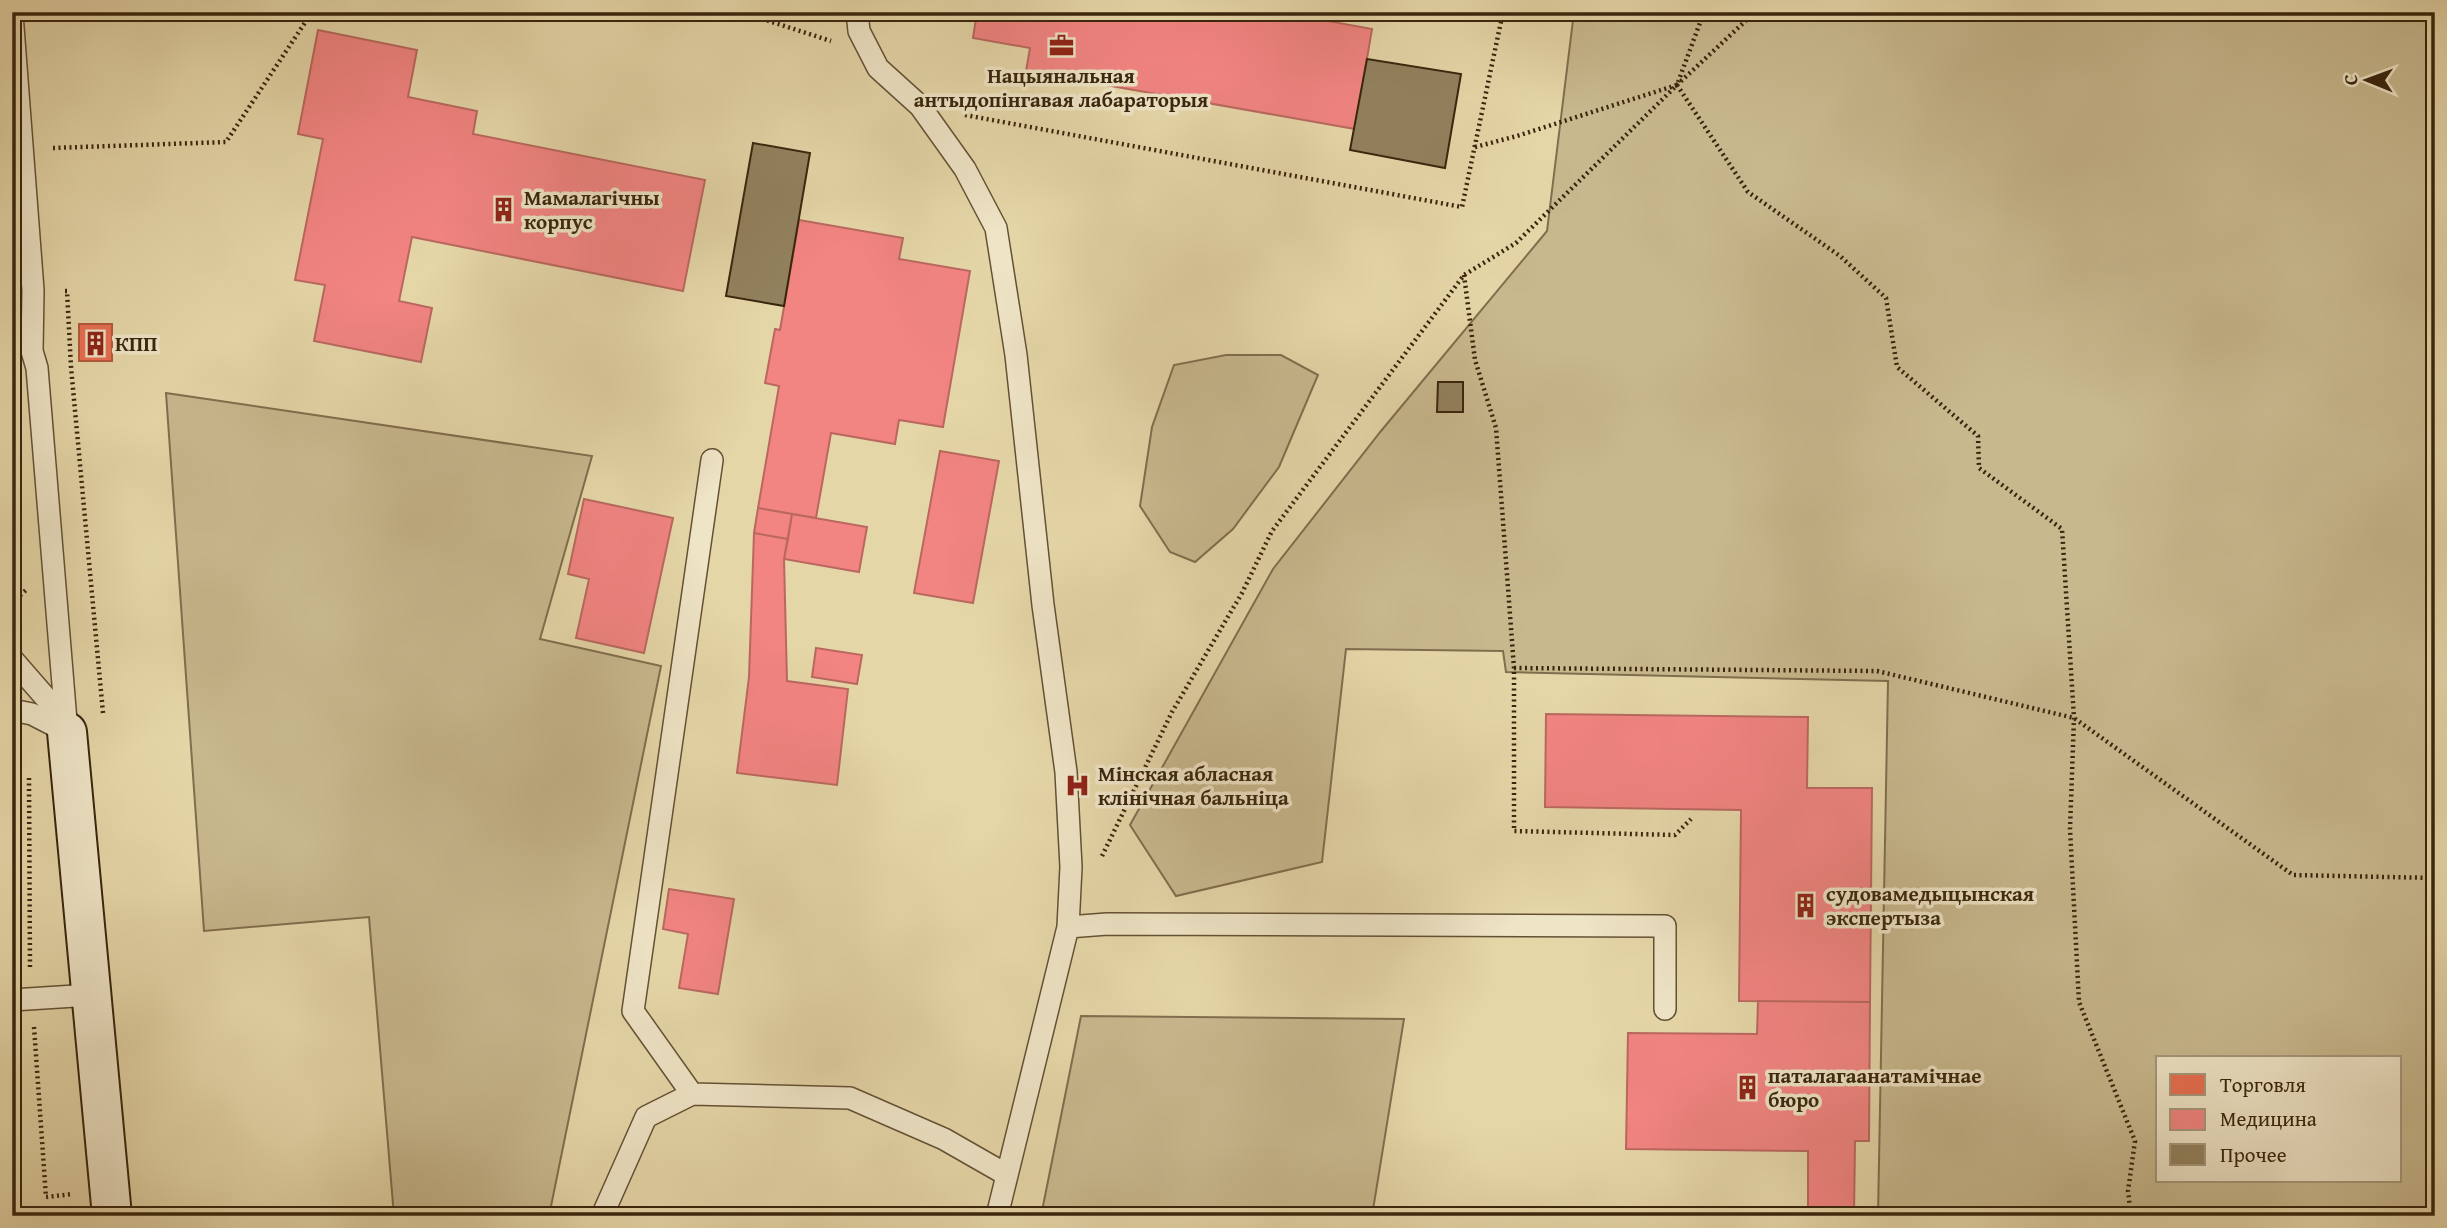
<svg xmlns="http://www.w3.org/2000/svg" width="2447" height="1228" font-family="'Gentium Book Plus',serif">
<style>
.green{fill:#c8b88e;stroke:#806e4e;stroke-width:2;fill-rule:evenodd}
.shops{fill:#e76f51;stroke:#b3593d;stroke-width:2}
.health{fill:#f28482;stroke:#ba685f;stroke-width:2}
.building{fill:#92815e;stroke:#39250d;stroke-width:2}
.lines{fill:none;stroke-linecap:round;stroke-linejoin:round}
.lane-casing{stroke:#645134;stroke-width:24}
.secondary-casing{stroke:#39250d;stroke-width:42}
.path{stroke:#39250d;stroke-width:4.5;stroke-dasharray:2 3.5;stroke-linecap:butt}
.lane{stroke:#eee4c6;stroke-width:21}
.secondary{stroke:#eee4c6;stroke-width:38}
.labels{text-anchor:middle;dominant-baseline:central;stroke-width:7;stroke-linejoin:round;paint-order:stroke}
.poi-label{font-size:21px;font-weight:bold;fill:#39250d;stroke:#eee4c6;text-anchor:start}
</style>
<rect width="100%" height="100%" fill="#e5d6a8"/>
<filter id="stains"><feTurbulence type="fractalNoise" baseFrequency=".00286" numOctaves="4"/><feColorMatrix values="0 0 0 0 .2 0 0 0 0 .09 0 0 0 0 .02 0 0 0 .5 -.17"/></filter>
<radialGradient id="worn" r=".72"><stop offset=".6" stop-color="#630" stop-opacity="0"/><stop offset="1" stop-color="#630" stop-opacity=".3"/></radialGradient>
<path class="green" d="M1574,12H2435V1216H1878L1888,681L1506,672L1503,651L1346,649L1322,862L1176,896L1130,825L1273,569L1381,431L1547,231ZM2158,1058H2400V1181H2158Z
M1226,355H1281L1318,375L1279,467L1233,529L1195,562L1170,552L1140,506L1152,427L1174,365Z
M166,393L592,456L540,639L661,666L549,1216H394L369,917L204,931Z
M1081,1016L1404,1019L1372,1216H1041Z"/>
<path class="shops" d="M79,324H112V361H79Z"/>
<path class="health" d="M977,12H1279L1372,29L1355,129L1026,71L1030,48L973,38Z
M318,30L417,50L408,97L477,111L473,134L705,180L683,291L412,237L399,301L432,308L421,362L314,341L325,285L295,280L323,139L298,134Z
M799,220L903,238L899,259L970,271L943,427L899,420L895,444L831,433L816,518L758,508L779,386L765,383L775,329L780,330Z
M940,451L999,461L973,603L914,593Z
M584,499L673,518L644,653L576,638L589,579L568,574Z
M758,508L792,514L788,539L754,533Z
M792,514L867,527L859,572L784,559Z
M754,533L788,539L784,559L787,681L848,689L837,785L737,773L749,677Z
M816,648L862,655L857,684L812,677Z
M1546,714L1808,717L1807,788H1872L1870,1002L1739,1001L1741,810L1545,807Z
M669,889L734,899L718,994L679,988L688,934L663,929Z
M1758,1001L1870,1002L1869,1141H1855L1854,1216H1808V1151L1626,1149L1628,1033L1757,1034Z"/>
<path class="building" d="M1367,59L1461,74L1445,168L1350,150Z
M753,143L810,153L784,306L726,296Z
M1438,382H1463V412H1437Z"/>
<g class="lines">
<defs>
<path id="lane" d="M857,12L859,31L878,68L920,106L965,169L996,228L1016,355L1043,605L1066,772L1071,867L1068,927L997,1216
M12,14L33,290L32,351L37,368L66,721
M12,659L66,721L67,732L32,714L12,710
M1068,927L1107,924L1665,926V1009
M12,1000L91,995
M692,1094L633,1011L712,460
M602,1216L646,1117L692,1094L850,1098L944,1139L1007,1175"/>
<path id="secondary" d="M67,732L112,1216"/>
</defs>
<use href="#lane" class="lane-casing"/>
<use href="#secondary" class="secondary-casing"/>
<path class="path" d="M741,12L831,41
M1677,85L1748,192L1840,256L1886,298L1897,367L1978,436L1979,468L2062,529L2074,718L2070,829L2079,1002L2135,1141L2128,1191L2131,1216
M965,115L1462,207L1503,12
M1475,147L1517,136L1677,85L1704,12
M53,148L226,142L312,12
M1464,275L1475,360L1496,428L1514,668V831L1675,835L1691,819
M65,291H67L71,367L103,713
M12,603L26,590
M1514,668L1877,671L2074,718L2293,875L2435,878
M29,778L30,969
M1102,856L1172,712L1242,593L1272,531L1464,275L1516,243L1677,85L1755,12
M34,1027L46,1197L73,1194"/>
<use href="#lane" class="lane"/>
<use href="#secondary" class="secondary"/>
</g>
<defs>
<symbol id="office-bare" viewBox="-9 -9 18 18"><path d="M-6-3h4V-5.5h4V-3h4V5H-6ZM-1-4.5V-3h2v-1.5ZM-6 0V1H6V0Z" fill="#8f2418" stroke="#eee4c6" stroke-width="2.5" paint-order="stroke"/></symbol>
<symbol id="building-bare" viewBox="-9 -9 18 18"><path d="M-4-6H4V6H1V3H-1V6H-4ZM-2.5-4.3h1.7v1.8h-1.7ZM.8-4.3h1.7v1.8H.8ZM-2.5-1h1.7V.8h-1.7ZM.8-1h1.7V.8H.8Z" fill="#8f2418" stroke="#eee4c6" stroke-width="2.5" paint-order="stroke"/></symbol>
<symbol id="hospital-bare" viewBox="-9 -9 18 18"><path d="M-5-5h3v3.5h4V-5h3V5h-3V1.5h-4V5h-3Z" fill="#8f2418" stroke="#eee4c6" stroke-width="2.5" paint-order="stroke"/></symbol>
</defs>
<g fill-rule="evenodd">
<use href="#office-bare" x="1044" y="28" width="35" height="35"/>
<use href="#building-bare" x="486" y="192" width="35" height="35"/>
<use href="#building-bare" x="78" y="326" width="35" height="35"/>
<use href="#hospital-bare" x="1060" y="768" width="35" height="35"/>
<use href="#building-bare" x="1788" y="888" width="35" height="35"/>
<use href="#building-bare" x="1730" y="1070" width="35" height="35"/>
</g>
<g class="labels">
<g class="poi-label">
<text x="1061" y="75" text-anchor="middle">Нацыянальная<tspan x="1061" dy="24">антыдопінгавая лабараторыя</tspan></text>
<text x="524" y="197">Мамалагічны<tspan x="524" dy="24">корпус</tspan></text>
<text x="115" y="343">КПП</text>
<text x="1098" y="773">Мінская абласная<tspan x="1098" dy="24">клінічная бальніца</tspan></text>
<text x="1826" y="893">судовамедыцынская<tspan x="1826" dy="24">экспертыза</tspan></text>
<text x="1768" y="1075">паталагаанатамічнае<tspan x="1768" dy="24">бюро</tspan></text>
</g>
</g>
<rect width="2447" height="1228" fill="none" stroke="#e5d6a8" stroke-width="42"/>
<rect x="14" y="14" width="2419" height="1200" fill="none" stroke="#39250d" stroke-width="3.5"/>
<rect x="21" y="21" width="2405" height="1186" fill="none" stroke="#39250d" stroke-width="2"/>
<rect x="2156" y="1056" width="245" height="126" fill="#eee4c6" stroke="#a6987c" stroke-width="2"/>
<rect x="2170" y="1074" width="35" height="21" fill="#e76f51" stroke="#a6987c" stroke-width="2"/>
<text x="2220" y="1092" font-size="21" fill="#39250d">Торговля</text>
<rect x="2170" y="1109" width="35" height="21" fill="#f28482" stroke="#a6987c" stroke-width="2"/>
<text x="2220" y="1126" font-size="21" fill="#39250d">Медицина</text>
<rect x="2170" y="1144" width="35" height="21" fill="#92815e" stroke="#a6987c" stroke-width="2"/>
<text x="2220" y="1162" font-size="21" fill="#39250d">Прочее</text>
<g transform="translate(2367 80) rotate(271)" stroke="#eee4c6" stroke-width="5" paint-order="stroke">
<path d="M0-5L12 26L0 18L-12 26Z" fill="#39250d"/>
<text y="-10" font-size="19" font-weight="bold" text-anchor="middle" fill="#39250d">С</text>
</g>
<rect width="100%" height="100%" filter="url(#stains)"/>
<rect width="100%" height="100%" fill="url(#worn)"/>
</svg>
